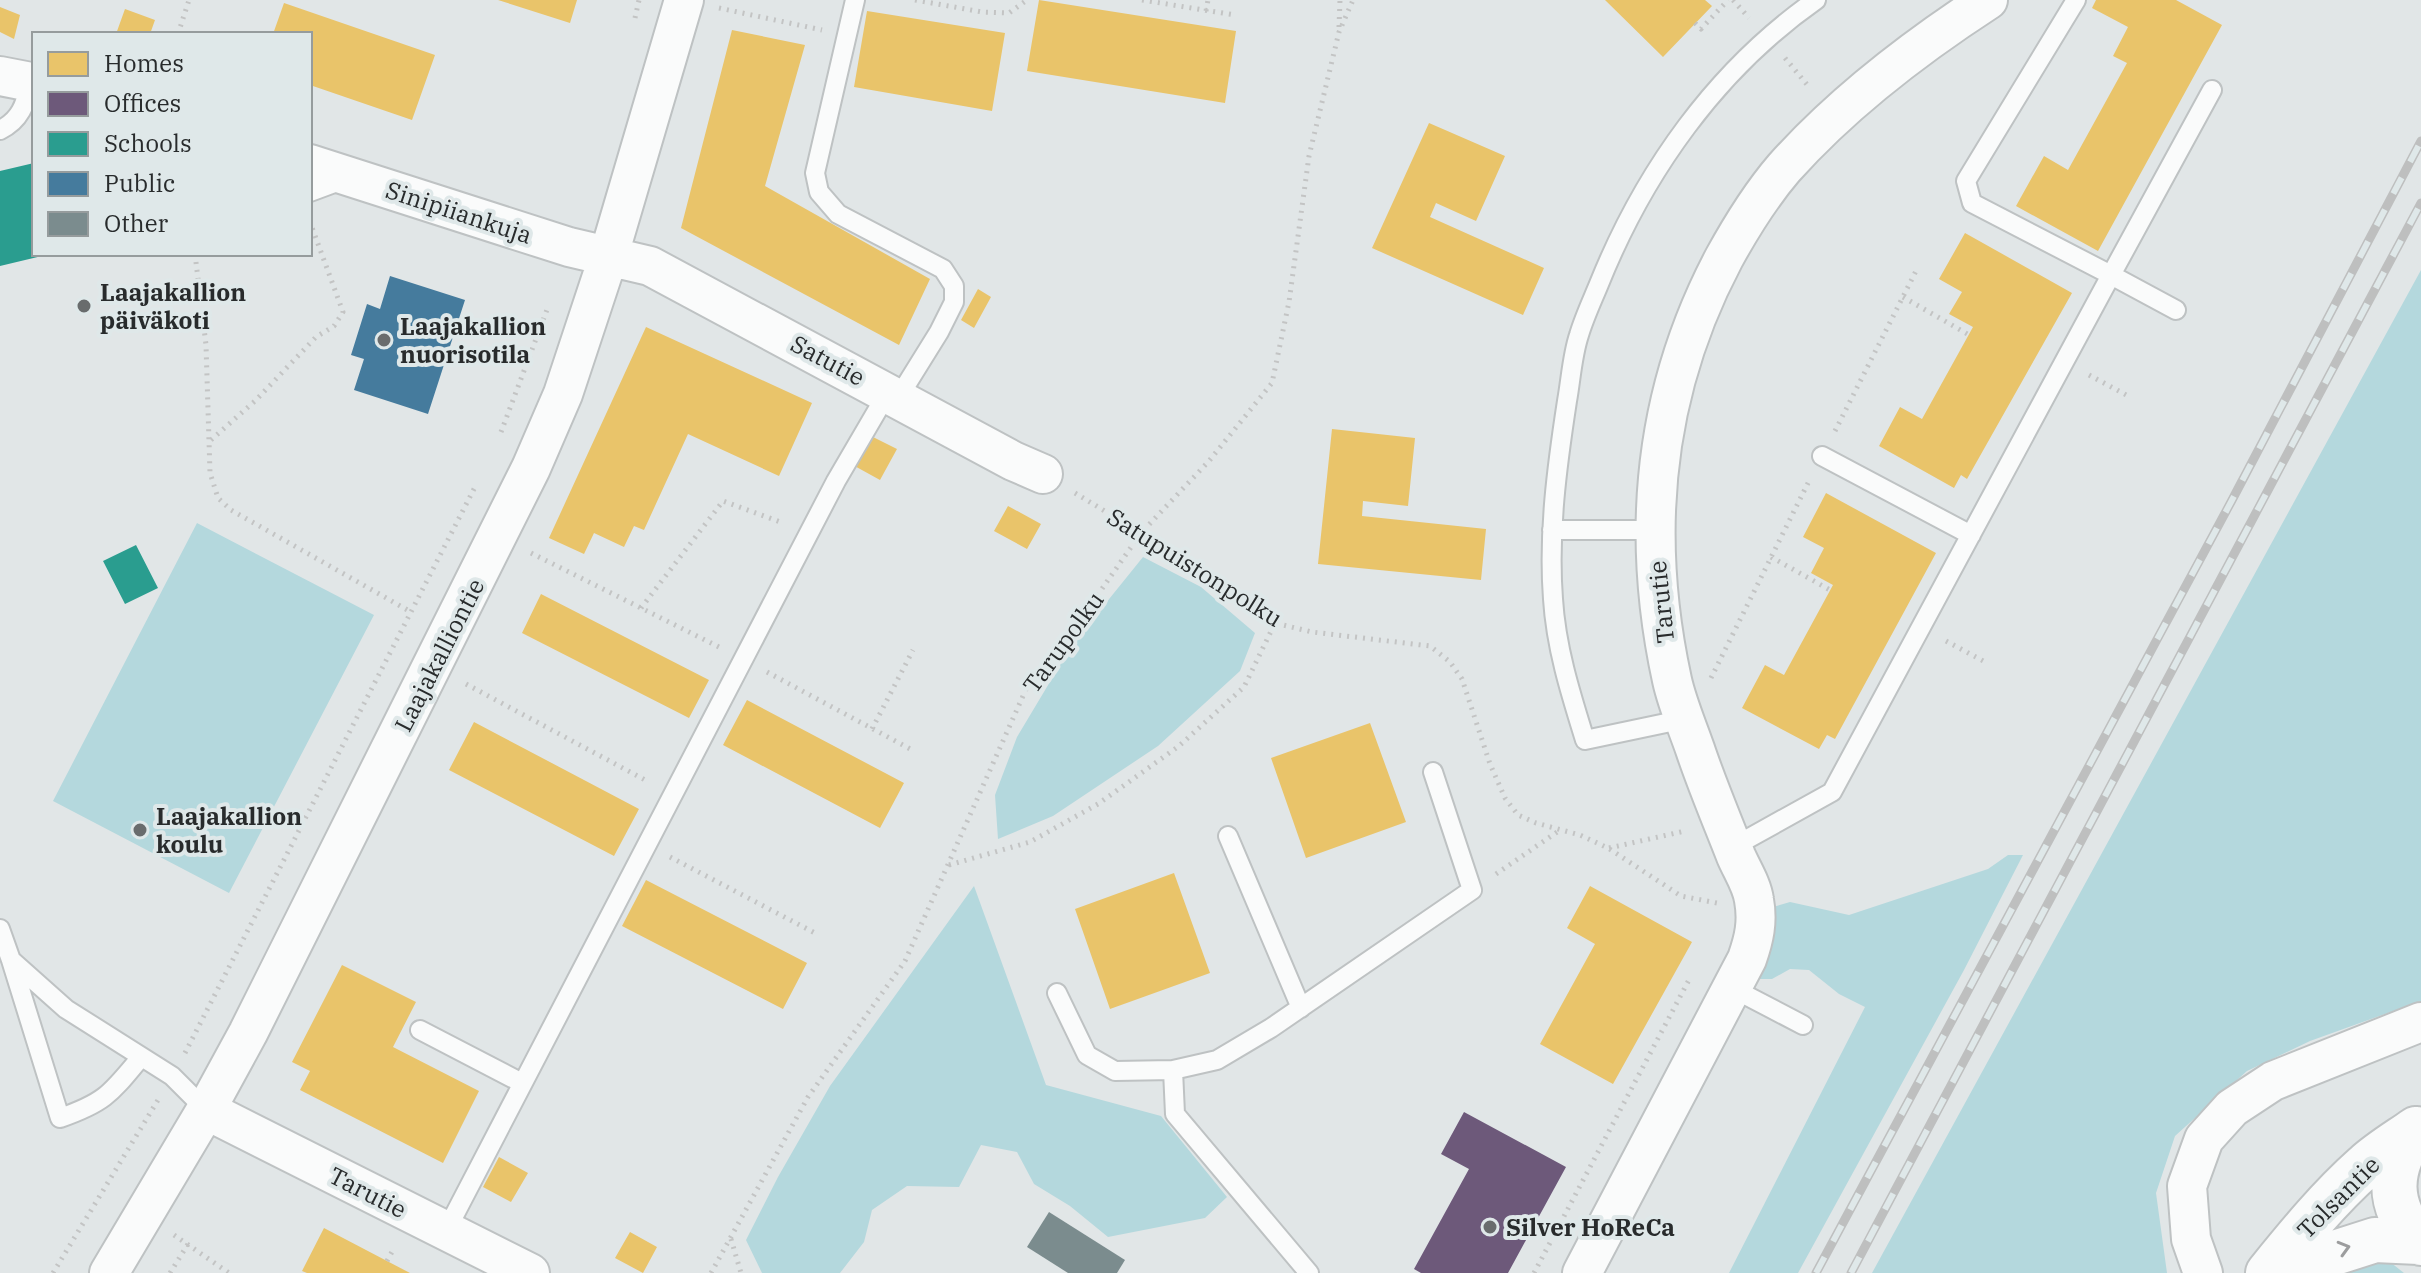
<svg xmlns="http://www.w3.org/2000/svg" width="2421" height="1273" font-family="'IBM Plex Serif',serif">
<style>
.green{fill:#b4d8dd}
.homes{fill:#e9c46a}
.offices{fill:#6d597a}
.schools{fill:#2a9d8f}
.public{fill:#457b9d}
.building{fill:#7b8c8e}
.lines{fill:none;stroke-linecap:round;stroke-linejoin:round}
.lane-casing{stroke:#bec2c3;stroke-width:22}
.street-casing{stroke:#bec2c3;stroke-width:42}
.secondary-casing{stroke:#bec2c3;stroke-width:48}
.path{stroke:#c3c4c4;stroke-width:5;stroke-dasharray:2 6;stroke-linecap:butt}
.lane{stroke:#fafbfb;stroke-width:18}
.street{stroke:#fafbfb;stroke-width:38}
.secondary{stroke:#fafbfb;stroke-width:44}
.rail-casing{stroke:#bebfbf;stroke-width:9}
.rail{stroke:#dfe8e9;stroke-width:6;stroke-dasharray:18;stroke-linecap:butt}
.oneway{stroke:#9c9d9e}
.poi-dot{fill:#696c6d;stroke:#dfe8e9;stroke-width:3}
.labels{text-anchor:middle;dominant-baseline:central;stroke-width:8;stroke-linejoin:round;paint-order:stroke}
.street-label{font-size:24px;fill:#282b2c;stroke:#dfe8e9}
.poi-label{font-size:24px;font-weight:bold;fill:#282b2c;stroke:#dfe8e9;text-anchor:start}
</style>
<rect width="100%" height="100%" fill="#e1e6e7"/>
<path class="green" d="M2421,270V1001L2310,1041L2247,1071L2175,1136L2156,1193L2167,1273H1872Z
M197,523L374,615L229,893L53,801Z
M1143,557L1201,587L1255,633L1240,671L1158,746L1053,816L998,839L995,795L1017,737L1072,645Z
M2008,855H2023L1964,970L1798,1273H1729L1865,1007L1839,994L1809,970L1790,969L1772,979H1756L1773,907L1790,902L1849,915L1988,869Z
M974,886L1046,1085L1161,1116L1227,1197L1205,1218L1108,1237L1070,1206L1034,1184L1017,1152L981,1145L959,1187L907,1186L872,1210L864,1242L840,1273H762L746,1240L778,1177L830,1086Z
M2385,1258L2404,1273H2314Z"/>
<path class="homes" d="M498,0H577L570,23Z
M1039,0L1236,31L1225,103L1027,71Z
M1605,0H1705L1712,6L1663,57Z
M2096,0H2176L2222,25L2098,251L2016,206L2044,156L2068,170L2127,63L2113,56L2128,27L2092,8Z
M284,3L435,55L412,120L310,85V34H273Z
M0,7L20,15L14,39L0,32Z
M125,9L155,20L150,34H116Z
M867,11L1005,33L992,111L854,87Z
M732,30L805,45L765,186L930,279L899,345L681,228Z
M1429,123L1505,156L1476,221L1436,203L1430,217L1544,268L1523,315L1372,248Z
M1965,233L2072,293L1967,479L1961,475L1954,488L1879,446L1900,407L1922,419L1973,327L1949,314L1962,292L1939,279Z
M978,289L991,297L974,328L961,320Z
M646,327L812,403L779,476L688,434L644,530L634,526L624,547L594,533L584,554L549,538Z
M1332,429L1415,438L1408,506L1363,501L1362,516L1486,529L1481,580L1318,564Z
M867,434L897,449L880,480L851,464Z
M1826,493L1936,553L1835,739L1827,735L1819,749L1742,708L1765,665L1784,675L1833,585L1811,573L1824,548L1803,537Z
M1008,506L1041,524L1027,549L994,531Z
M541,594L709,680L689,718L522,633Z
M747,700L904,783L880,828L723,745Z
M474,722L639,809L614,856L449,770Z
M1370,723L1406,822L1306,858L1271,758Z
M1174,873L1210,973L1110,1009L1075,909Z
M646,880L807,963L783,1009L622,926Z
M1590,886L1692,942L1613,1084L1540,1044L1595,944L1567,928Z
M342,965L416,1002L393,1047L479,1091L443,1163L300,1090L310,1071L292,1062Z
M499,1157L528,1173L511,1202L483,1187Z
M324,1228L387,1261L410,1273H307L302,1271Z
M630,1232L657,1247L643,1273L615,1258Z"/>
<path class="offices" d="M1464,1112L1566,1167L1508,1273H1421L1414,1269L1469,1169L1441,1154Z"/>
<path class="schools" d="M34,163V254L46,255L0,266V171Z
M136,545L158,588L125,604L103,561Z"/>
<path class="public" d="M390,276L465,300L428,414L354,390L364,359L351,355L367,304L380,309Z"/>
<path class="building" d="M1049,1212L1125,1260L1117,1273H1068L1027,1247Z"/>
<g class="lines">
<defs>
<path id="lane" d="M855,0L815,173L819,192L838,214L943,269L954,286V302L939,332L898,398
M0,130C21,120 25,104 31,82
M310,192L345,179
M2176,310L2111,275L2212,90
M1822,456L1971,535
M1552,530H1654
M1685,719L1585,740C1571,695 1556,648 1553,599C1548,533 1557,466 1567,401C1571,379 1572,356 1579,335C1584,318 1592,301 1599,284C1644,172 1716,70 1816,0
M1228,836L1301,1008
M1733,847L1832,792L2111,275L1972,203L1966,181L2076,0
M0,929L11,960L66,1009L172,1076L206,1110
M11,960L60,1118C106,1102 111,1093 141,1057
M1732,988L1803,1025
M1057,993L1087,1055L1115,1071L1173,1070
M420,1030L522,1083
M446,1231L836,481L888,392
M1309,1273L1175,1114L1173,1070L1217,1060L1271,1028L1472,890L1433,772"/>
<path id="street" d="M0,76L31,82
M310,164L569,247L650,266L1013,461L1043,474
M206,1110L530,1273
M109,1273L206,1110L248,1033L531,468L563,394L608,258L684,0
M1582,1273L1747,959C1754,939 1758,922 1754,900C1752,885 1742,870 1736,856C1722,820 1707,785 1695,749C1687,726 1677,703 1672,680C1640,533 1653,392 1724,258C1741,227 1760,196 1784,168C1843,102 1914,48 1988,0
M2203,1273L2191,1239L2187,1186L2204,1139L2232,1108L2273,1081L2421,1022"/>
<path id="secondary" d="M2416,1129C2388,1169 2385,1206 2421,1243
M2268,1273C2298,1236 2329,1198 2365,1166C2380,1152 2399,1141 2416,1129
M2272,1273L2375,1240L2419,1242"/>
</defs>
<use href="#lane" class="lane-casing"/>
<use href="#street" class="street-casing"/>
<use href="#secondary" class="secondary-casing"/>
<path class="path" d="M915,0L982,12L1009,13L1027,0
M1142,0L1235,15
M1733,0L1749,18
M719,8L822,30
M1206,11L1208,0
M635,18L639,0
M1695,23L1701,29L1728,0
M1339,27L1340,0
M178,34L189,0
M1785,58L1809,87
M155,254H156
M195,254L206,345L210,473L218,498L231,510L411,612
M1903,297L1969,335
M2089,375L2130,397
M1835,431L1916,271
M501,432L548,307
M211,440L256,400L316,337L334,326L343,312L310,222
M1075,493L1141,533L1275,623L1312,632L1430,646L1450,662L1462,679L1490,764L1505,798L1518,815L1536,823L1580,835L1608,848L1681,896L1717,903
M531,553L719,647
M1771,557L1830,590
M641,608L723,501L783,523
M1946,641L1987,663
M767,672L914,751
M1711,678L1810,479
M466,684L647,781
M872,729L913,650
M1609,848L1685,831
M670,857L815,933
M949,865L1030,842L1098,804L1179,746L1244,687L1275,623
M1496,874L1560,830
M185,1053L476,485
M174,1235L229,1273
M731,1239L741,1273
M387,1261L394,1248
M53,1273L158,1100
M170,1273L188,1244
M711,1273L808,1097L905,961L1031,678L1099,593L1141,533L1209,461L1272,383L1289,302L1309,156L1339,32L1353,0
M1534,1273L1691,976"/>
<use href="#lane" class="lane"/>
<use href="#street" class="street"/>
<use href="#secondary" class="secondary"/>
<defs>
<path id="rail" d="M1816,1273L2231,502L2421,141
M1851,1273L2421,203"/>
</defs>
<use href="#rail" class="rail-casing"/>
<use href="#rail" class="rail"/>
</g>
<defs><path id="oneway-chevron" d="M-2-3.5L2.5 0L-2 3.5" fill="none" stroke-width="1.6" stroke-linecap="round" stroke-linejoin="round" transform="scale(2)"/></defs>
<use class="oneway" href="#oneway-chevron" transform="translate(2344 1248) rotate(-16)"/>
<g class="poi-dot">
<circle cx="84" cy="306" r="8"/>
<circle cx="384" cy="340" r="8"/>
<circle cx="140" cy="830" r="8"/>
<circle cx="1490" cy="1227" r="8"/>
</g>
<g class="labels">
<g class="street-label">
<text transform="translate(459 212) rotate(18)">Sinipiiankuja</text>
<text transform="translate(828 360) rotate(28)">Satutie</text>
<text transform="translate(1195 567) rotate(32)">Satupuistonpolku</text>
<text transform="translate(1661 602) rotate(-96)">Tarutie</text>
<text transform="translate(1063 642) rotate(-54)">Tarupolku</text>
<text transform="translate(439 655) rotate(-63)">Laajakalliontie</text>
<text transform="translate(368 1192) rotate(27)">Tarutie</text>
<text transform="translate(2338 1197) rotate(-45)">Tolsantie</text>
</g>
<g class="poi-label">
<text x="100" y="292">Laajakallion<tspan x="100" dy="28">päiväkoti</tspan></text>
<text x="400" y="326">Laajakallion<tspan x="400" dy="28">nuorisotila</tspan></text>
<text x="156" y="816">Laajakallion<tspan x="156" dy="28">koulu</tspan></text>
<text x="1506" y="1227">Silver HoReCa</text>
</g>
</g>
<rect x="32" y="32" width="280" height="224" fill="#dfe8e9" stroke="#969c9d" stroke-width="2"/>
<rect x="48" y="52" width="40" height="24" fill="#e9c46a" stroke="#969c9d" stroke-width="2"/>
<text x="104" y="72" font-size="24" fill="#282b2c">Homes</text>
<rect x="48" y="92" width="40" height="24" fill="#6d597a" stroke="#969c9d" stroke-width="2"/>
<text x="104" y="112" font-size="24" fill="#282b2c">Offices</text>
<rect x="48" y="132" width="40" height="24" fill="#2a9d8f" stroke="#969c9d" stroke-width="2"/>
<text x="104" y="152" font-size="24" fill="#282b2c">Schools</text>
<rect x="48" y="172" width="40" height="24" fill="#457b9d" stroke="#969c9d" stroke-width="2"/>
<text x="104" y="192" font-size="24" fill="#282b2c">Public</text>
<rect x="48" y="212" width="40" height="24" fill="#7b8c8e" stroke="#969c9d" stroke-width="2"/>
<text x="104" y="232" font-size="24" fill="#282b2c">Other</text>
</svg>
